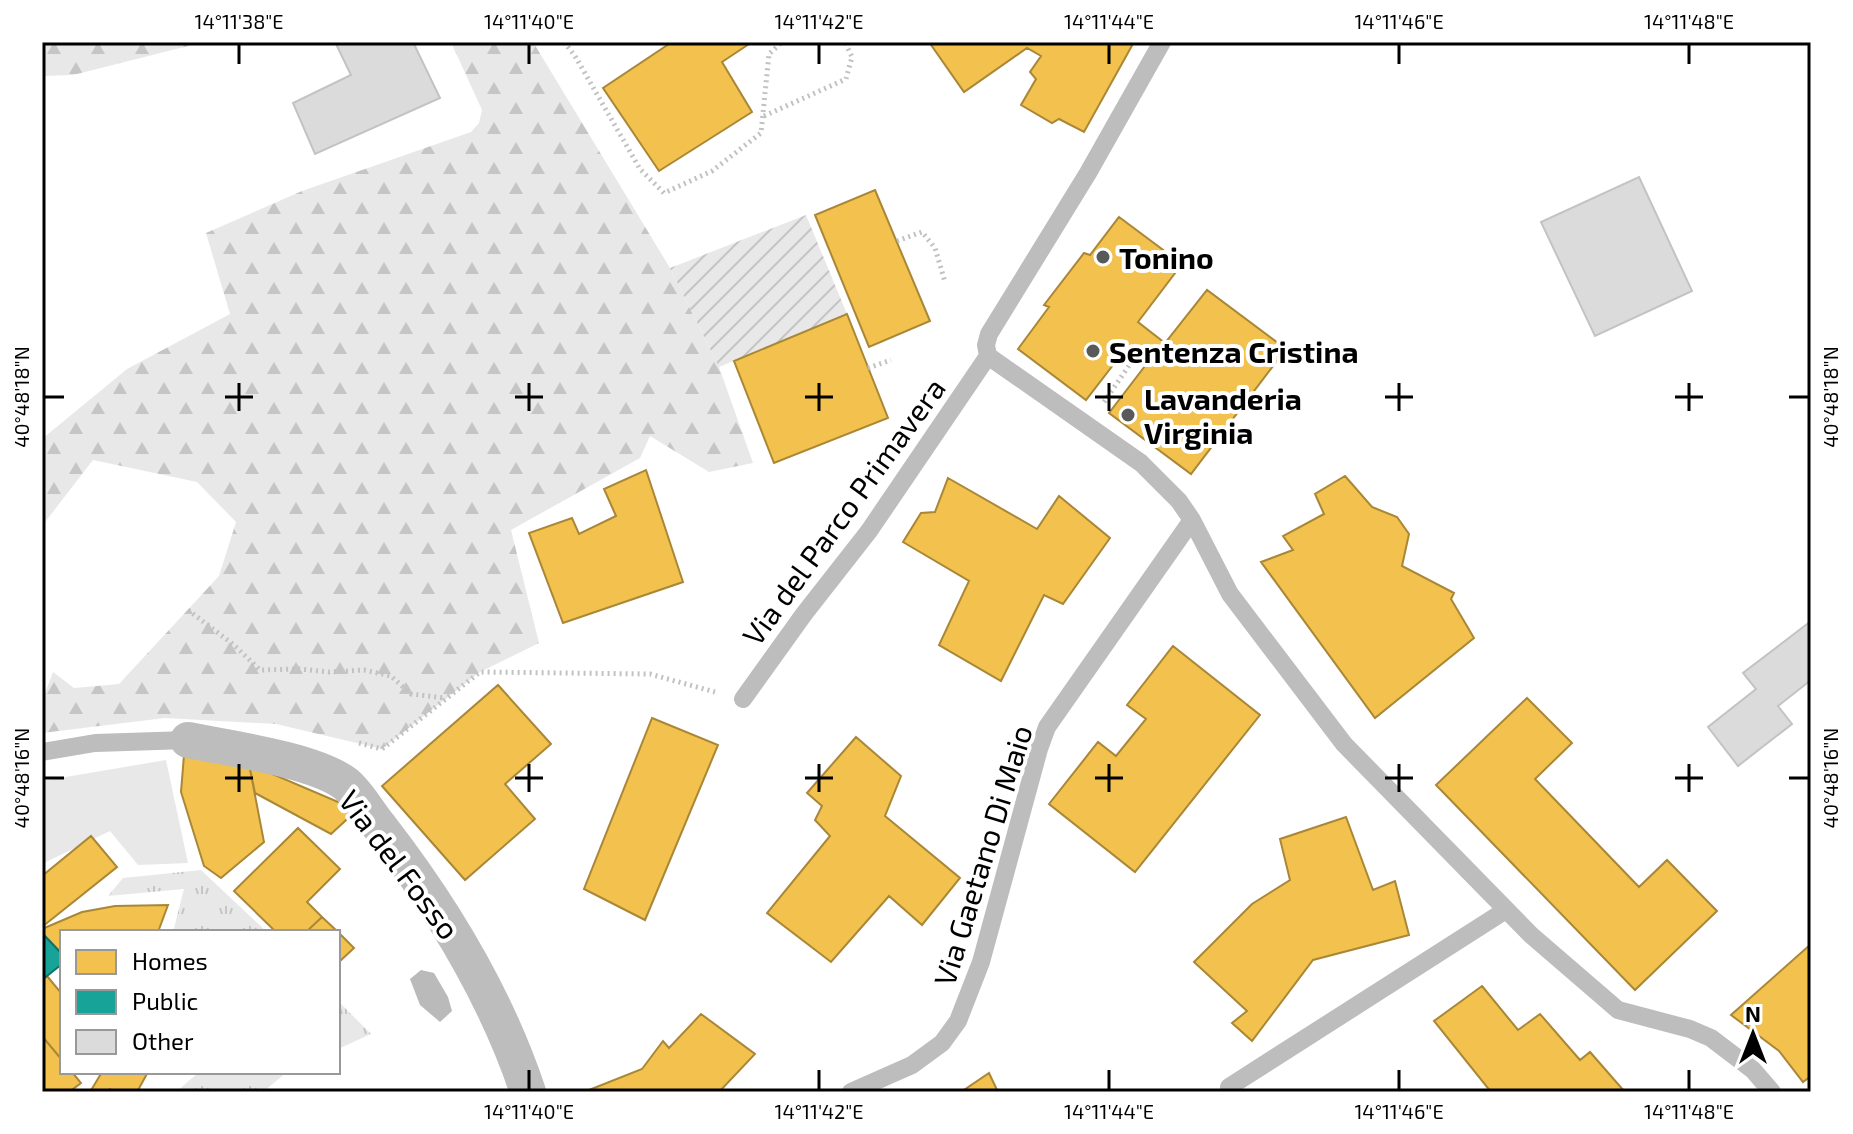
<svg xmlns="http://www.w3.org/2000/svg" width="1853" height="1134" font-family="'Exo 2',sans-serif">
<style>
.grass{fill:url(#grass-tufts)}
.forest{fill:url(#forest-firs)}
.garden{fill:url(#garden-furrows)}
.pitch{fill:#e8e8e8}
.water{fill:#bababa}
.homes{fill:#f2c14e;stroke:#a98737;stroke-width:2}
.public{fill:#17a398;stroke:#10726a;stroke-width:2}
.building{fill:#dbdbdb;stroke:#c3c3c3;stroke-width:2}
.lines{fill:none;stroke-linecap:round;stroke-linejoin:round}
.path{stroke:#c2c2c2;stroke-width:5;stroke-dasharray:2 4;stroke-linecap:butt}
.lane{stroke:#bdbdbd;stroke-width:18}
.street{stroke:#bdbdbd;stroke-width:36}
.ticks{fill:none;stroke:#000;stroke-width:3}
.poi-dot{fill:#595959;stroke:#fff;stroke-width:3}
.labels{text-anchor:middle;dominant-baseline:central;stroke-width:8;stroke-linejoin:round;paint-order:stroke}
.poi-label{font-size:30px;font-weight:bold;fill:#000;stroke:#fff;text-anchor:start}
.street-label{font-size:30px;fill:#000;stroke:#fff}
.neatline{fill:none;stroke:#000;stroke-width:3}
.ticks-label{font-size:20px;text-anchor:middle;fill:#000}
</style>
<defs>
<pattern id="grass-tufts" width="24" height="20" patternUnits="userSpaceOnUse" patternTransform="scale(2)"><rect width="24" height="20" fill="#e8e8e8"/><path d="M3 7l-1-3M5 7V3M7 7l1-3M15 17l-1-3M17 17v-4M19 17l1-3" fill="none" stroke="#c5c5c5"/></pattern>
<pattern id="forest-firs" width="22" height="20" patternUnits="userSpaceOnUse" patternTransform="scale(2)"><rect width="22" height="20" fill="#e8e8e8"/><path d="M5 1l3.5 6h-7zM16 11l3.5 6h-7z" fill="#c5c5c5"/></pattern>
<pattern id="garden-furrows" width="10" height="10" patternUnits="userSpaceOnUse" patternTransform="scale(2)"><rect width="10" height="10" fill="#e8e8e8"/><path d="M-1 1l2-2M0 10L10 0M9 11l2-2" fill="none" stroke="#c5c5c5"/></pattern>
</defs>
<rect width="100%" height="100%" fill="#fff"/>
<path class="grass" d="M201,870L267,932H173L184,889L108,896L123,878Z
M338,1001L371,1034L338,1049Z
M199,1072H287L263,1092H176Z"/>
<path class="forest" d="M42,42H199L200,43L73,75L42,76Z
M451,42H533L670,268L719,367L753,463L709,472L650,436L640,458L511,530L539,643L480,672L382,749L276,724L165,718L42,733V701L53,672L74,688L119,684L219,576L236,522L197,482L93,460L42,526V439L127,369L230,314L206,233L302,191L471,132L479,123L482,110Z"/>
<path class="garden" d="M806,215L847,314L719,367L670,268Z"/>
<path class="pitch" d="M166,760L188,863L138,865L110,831L44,863L42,781Z"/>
<path class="water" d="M421,970L434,973L448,997L452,1011L440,1022L420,1005L410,979Z"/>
<path class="homes" d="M672,42H752L722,62L752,112L659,171L603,88Z
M929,42H1134L1084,132L1059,119L1052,123L1021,105L1036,79L1030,72L1041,56L1027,48L964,92Z
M875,190L930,321L869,347L815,215Z
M1119,217L1182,264L1138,322L1165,343L1207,290L1286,349L1191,474L1109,413L1148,362L1127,347L1086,400L1018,349L1049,307L1044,305L1084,253L1090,255Z
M847,314L888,418L774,463L734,361Z
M646,470L683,582L563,623L529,533L572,518L579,534L616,516L604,489Z
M1345,476L1372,507L1397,517L1409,534L1402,566L1454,593L1451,599L1474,638L1375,718L1261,562L1293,550L1283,536L1324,514L1315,494Z
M948,478L1037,529L1059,496L1110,538L1063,604L1044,595L1001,681L939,645L969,581L903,542L921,513L935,512Z
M1173,646L1260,715L1135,872L1049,804L1098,742L1116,756L1146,719L1127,705Z
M498,685L551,744L505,784L535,819L465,880L382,786Z
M1527,698L1572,743L1535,779L1639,887L1667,860L1717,911L1635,990L1436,785Z
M652,718L718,745L645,920L584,889Z
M856,737L901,776L885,816L960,878L922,925L889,896L831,962L767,913L830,836L815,820L822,806L807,793Z
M184,755L249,764L264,842L221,878L204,866L181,792Z
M249,764L357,810L331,834L255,793Z
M1346,817L1373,890L1395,881L1409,935L1313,960L1252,1041L1232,1023L1247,1011L1194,962L1252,904L1290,880L1280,839Z
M298,828L340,869L307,902L322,917L306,932H276L234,891Z
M91,836L117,867L42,927V876Z
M168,905L158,932H62V954L42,933V929L82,912L115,906Z
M322,917L338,932H306Z
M338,932L354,948L338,963Z
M1811,944V1076L1803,1082L1779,1051L1731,1015Z
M47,976L62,994V1060L42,1036V980Z
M1482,986L1518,1030L1540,1014L1580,1060L1590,1052L1625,1092H1491L1434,1021Z
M701,1014L755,1054L719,1092H584L642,1069L663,1041L669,1048Z
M42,1036L62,1060V1072H72L81,1083L69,1092H42Z
M102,1072H148L137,1092H115L110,1089L108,1092H90Z
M989,1073L998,1092H961Z"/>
<path class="public" d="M42,933L62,954V964L42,980Z"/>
<path class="building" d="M335,42H413L440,98L315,154L293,103L351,75Z
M1639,177L1692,291L1595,336L1541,222Z
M1811,621V680L1778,706L1792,724L1738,766L1708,727L1756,689L1743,673Z"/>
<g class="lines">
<path class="path" d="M564,42L575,56L640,169L664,193L712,171L761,133L769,54L782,42
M764,116L846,79L852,57L845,42
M897,241L922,232L935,248L945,282
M868,368L891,360
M1104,402L1137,354
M188,610L234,645L260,670L300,669L329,672L364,670L391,676L411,694L445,698
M359,743L382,749L480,672L650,674L715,692"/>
<path class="lane" d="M1162,42L1088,173L989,334L986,345L988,356L1141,463L1179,501L1192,520L1230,594L1344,744L1531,935L1618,1010L1690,1029L1711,1038L1753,1070L1772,1092
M743,699L804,614L869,531L988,356
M42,752L95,743L188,740
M1229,1087L1506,910
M851,1092L912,1065L942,1043L958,1021L981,962L1039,749L1047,727L1192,520"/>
<path class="street" d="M188,740C228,748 315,760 346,784C359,795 369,814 380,827C442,907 496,996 528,1092"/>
</g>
<path class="ticks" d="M239,44V64M529,44V64M819,44V64M1109,44V64M1399,44V64M1689,44V64M239,383V411M529,383V411M819,383V411M1109,383V411M1399,383V411M1689,383V411M44,397H64M225,397H253M515,397H543M805,397H833M1095,397H1123M1385,397H1413M1675,397H1703M1789,397H1809M239,764V792M529,764V792M819,764V792M1109,764V792M1399,764V792M1689,764V792M44,778H64M225,778H253M515,778H543M805,778H833M1095,778H1123M1385,778H1413M1675,778H1703M1789,778H1809M529,1070V1090M819,1070V1090M1109,1070V1090M1399,1070V1090M1689,1070V1090"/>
<g class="poi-dot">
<circle cx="1103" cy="257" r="8"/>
<circle cx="1093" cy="351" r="8"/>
<circle cx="1128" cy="415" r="8"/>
</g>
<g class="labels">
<g class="poi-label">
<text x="1119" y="257">Tonino</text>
<text x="1109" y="351">Sentenza Cristina</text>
<text x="1144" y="398">Lavanderia<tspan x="1144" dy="34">Virginia</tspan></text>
</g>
<g class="street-label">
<text transform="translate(843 511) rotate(-54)">Via del Parco Primavera</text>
<text transform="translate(982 855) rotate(-73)">Via Gaetano Di Maio</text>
<text transform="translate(400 864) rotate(53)">Via del Fosso</text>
</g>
</g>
<rect width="1853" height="1134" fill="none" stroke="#ffffff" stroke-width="88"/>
<rect x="60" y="930" width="280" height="144" fill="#ffffff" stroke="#999999" stroke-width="2"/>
<rect x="76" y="950" width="40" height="24" fill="#f2c14e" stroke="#999999" stroke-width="2"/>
<text x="132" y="970" font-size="24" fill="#000000">Homes</text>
<rect x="76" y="990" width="40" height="24" fill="#17a398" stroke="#999999" stroke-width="2"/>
<text x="132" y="1010" font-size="24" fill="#000000">Public</text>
<rect x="76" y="1030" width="40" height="24" fill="#dbdbdb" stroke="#999999" stroke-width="2"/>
<text x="132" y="1050" font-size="24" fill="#000000">Other</text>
<g transform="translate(1753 1034)" stroke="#ffffff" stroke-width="6" paint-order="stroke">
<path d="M0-6L14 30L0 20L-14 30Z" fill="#000000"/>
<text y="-12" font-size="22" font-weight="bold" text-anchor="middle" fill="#000000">N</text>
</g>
<rect x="44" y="44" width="1765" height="1046" class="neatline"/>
<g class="ticks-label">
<text x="239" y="29">14°11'38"E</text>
<text x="529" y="29">14°11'40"E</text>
<text x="819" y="29">14°11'42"E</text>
<text x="1109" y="29">14°11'44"E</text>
<text x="1399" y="29">14°11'46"E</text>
<text x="1689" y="29">14°11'48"E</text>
<text transform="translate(22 397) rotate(-90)" y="7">40°48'18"N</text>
<text transform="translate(1831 397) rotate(-90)" y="7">40°48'18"N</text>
<text transform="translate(22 778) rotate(-90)" y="7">40°48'16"N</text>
<text transform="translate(1831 778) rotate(-90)" y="7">40°48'16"N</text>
<text x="529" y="1119">14°11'40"E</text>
<text x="819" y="1119">14°11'42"E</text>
<text x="1109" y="1119">14°11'44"E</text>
<text x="1399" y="1119">14°11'46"E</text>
<text x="1689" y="1119">14°11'48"E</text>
</g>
</svg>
